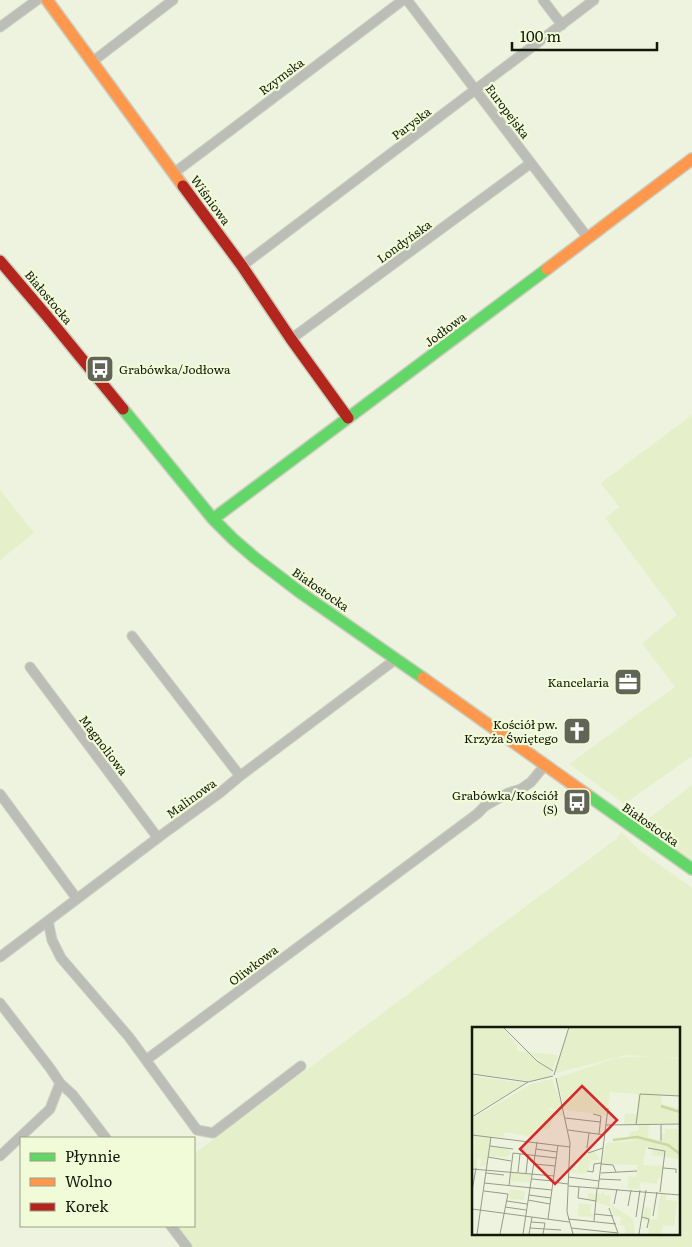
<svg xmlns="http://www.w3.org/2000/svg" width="692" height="1247" font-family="Literata,serif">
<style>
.green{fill:#e5efc9;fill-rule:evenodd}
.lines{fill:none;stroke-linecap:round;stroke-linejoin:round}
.street-casing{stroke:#cacebf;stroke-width:11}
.fast-casing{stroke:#cacebf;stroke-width:14}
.slow-casing{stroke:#cacebf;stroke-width:14}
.jam-casing{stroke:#cacebf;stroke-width:14}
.street{stroke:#bbbdb6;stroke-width:9}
.fast{stroke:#63d668;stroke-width:11}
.slow{stroke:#ff974d;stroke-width:11}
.jam{stroke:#b3261e;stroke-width:11}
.labels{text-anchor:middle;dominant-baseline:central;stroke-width:4.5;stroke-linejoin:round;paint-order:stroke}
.street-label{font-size:12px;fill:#14180b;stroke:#f1fbd7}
.poi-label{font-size:12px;fill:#14180b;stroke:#f1fbd7;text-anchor:end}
.inset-river{fill:none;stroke:#cad8a2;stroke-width:2.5}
.inset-road{fill:none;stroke:#979b8a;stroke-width:1}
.view{fill:#d62828;fill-opacity:0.15;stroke:#d62828;stroke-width:2.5}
.inset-edge{fill:none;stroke:#14180b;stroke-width:2.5}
</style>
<rect width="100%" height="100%" fill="#eef3df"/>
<path class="green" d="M692,415V756L624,804L569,764L675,687L642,643L677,615L605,518L619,507L601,483Z
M0,490L34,533L0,560Z
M692,785V863L639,826Z
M621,832L643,853L692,888V1247H192L177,1226H194V1154L616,839ZM473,1028H678V1233H473Z"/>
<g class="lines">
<defs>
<path id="street" d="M407,0L588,238
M543,0L562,25
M0,27L37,0
M92,62L173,0
M174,173L403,0
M242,266L594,0
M291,339L531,163
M132,636L240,776
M30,667L158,838
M0,794L77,899
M48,921L52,940L61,958L129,1037L197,1130L213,1133L301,1066
M0,957L163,834L221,792L240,776L396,659
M0,1003L50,1068L60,1083L73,1095L106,1138
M146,1060L477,814L485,806L508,793L521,789L531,782L545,765
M0,1156L50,1109L60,1083
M171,1226L187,1247"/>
<path id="fast" d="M123,409L213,519L233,539L255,558L301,593L423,678
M213,519L547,269
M586,794L692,869"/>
<path id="slow" d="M47,0L183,186
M547,269L692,159
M423,678L586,794"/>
<path id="jam" d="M183,186L242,266L291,339L348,418
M0,261L46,315L123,409"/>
</defs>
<use href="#street" class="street-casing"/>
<use href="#fast" class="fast-casing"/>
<use href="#slow" class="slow-casing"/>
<use href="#jam" class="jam-casing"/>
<use href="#street" class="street"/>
<use href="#fast" class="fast"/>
<use href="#slow" class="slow"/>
<use href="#jam" class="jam"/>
</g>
<defs>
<symbol id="bus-square" viewBox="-11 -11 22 22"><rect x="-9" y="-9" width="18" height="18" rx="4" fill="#606555" stroke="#f1fbd7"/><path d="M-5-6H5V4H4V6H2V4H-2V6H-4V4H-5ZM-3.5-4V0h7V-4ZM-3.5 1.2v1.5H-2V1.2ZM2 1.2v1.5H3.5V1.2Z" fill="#fff"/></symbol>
<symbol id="office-square" viewBox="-11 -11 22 22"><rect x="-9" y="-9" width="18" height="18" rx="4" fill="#606555" stroke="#f1fbd7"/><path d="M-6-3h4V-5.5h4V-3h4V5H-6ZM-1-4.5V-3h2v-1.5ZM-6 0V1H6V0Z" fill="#fff"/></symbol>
<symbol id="church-square" viewBox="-11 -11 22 22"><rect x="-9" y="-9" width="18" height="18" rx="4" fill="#606555" stroke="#f1fbd7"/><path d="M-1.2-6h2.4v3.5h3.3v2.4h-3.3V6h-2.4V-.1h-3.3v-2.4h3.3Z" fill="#fff"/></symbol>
</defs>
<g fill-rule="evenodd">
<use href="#bus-square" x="84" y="353" width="32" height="32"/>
<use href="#office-square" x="612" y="666" width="32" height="32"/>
<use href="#church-square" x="561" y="715" width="32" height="32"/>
<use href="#bus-square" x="561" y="786" width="32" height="32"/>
</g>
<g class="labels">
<g class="street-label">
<text transform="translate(281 76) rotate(-37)">Rzymska</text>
<text transform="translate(508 111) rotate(53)">Europejska</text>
<text transform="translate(411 123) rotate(-37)">Paryska</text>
<text transform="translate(211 200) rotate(54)">Wiśniowa</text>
<text transform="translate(404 241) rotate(-36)">Londyńska</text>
<text transform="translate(49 297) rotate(50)">Białostocka</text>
<text transform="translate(445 329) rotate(-37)">Jodłowa</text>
<text transform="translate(321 589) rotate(35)">Białostocka</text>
<text transform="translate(104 745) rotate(53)">Magnoliowa</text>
<text transform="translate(191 798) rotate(-36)">Malinowa</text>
<text transform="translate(651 824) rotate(35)">Białostocka</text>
<text transform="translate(253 965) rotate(-37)">Oliwkowa</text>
</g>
<g class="poi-label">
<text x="119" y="369" text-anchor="start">Grabówka/Jodłowa</text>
<text x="609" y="682">Kancelaria</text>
<text x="558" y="724">Kościół pw.<tspan x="558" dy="14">Krzyża Świętego</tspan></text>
<text x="558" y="795">Grabówka/Kościół<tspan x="558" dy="14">(S)</tspan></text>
</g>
</g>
<g transform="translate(472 1027)">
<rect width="208" height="208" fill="#eef3df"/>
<path d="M0,0H30L45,18V24L55,25L80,45L78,49L58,54L0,46ZM98,0H207V31L154,28L84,46L82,42ZM57,25L86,28L80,43ZM180,29L207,32V69L190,68L189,77L206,81L207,74V96L177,97L176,110L191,115L190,107H193V102H207V132L180,128L181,121L174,120L171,138L191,139L189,150L186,151L185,157L169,155L167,162H156V149L164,150L166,138L130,137L134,116L166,113L157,110L158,105L166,104L167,97H152L153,87H165L166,67L138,65L135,88L93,83L85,51L144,31ZM0,49L51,56L52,57L0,88ZM80,52L92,83L77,81V83L91,85L92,89L83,88L77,102H64L59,110L33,105L31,111L20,109L15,138L8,140L9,132L6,131L5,141L0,142L3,113L0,112V92L59,57ZM19,120L36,122L39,126L35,130L17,129ZM117,125H123L128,133H120L114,147L98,146V142L105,143L108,128H116ZM40,145L59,147L58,156L41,154L38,157ZM37,162L53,164L52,173L38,172ZM131,164L133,168H139L138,177L161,192L163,207H153V199L148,198L149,190L142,189L139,180L116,172V166L130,167ZM188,166L194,167V173L205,174L202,199L191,198L189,207H176L177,195L171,193L173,180L179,181L178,193L185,192ZM107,176L119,178L118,186L122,187L121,190L106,189Z" fill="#e5efc9"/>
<path class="inset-river" d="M189,79L208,85M141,113L165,110L196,118L208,127"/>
<path class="inset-road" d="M31,0L65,34L81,44M0,47L56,55L81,49M82,48L97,0M84,51L98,116L95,185L101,207M121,87L129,89L127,107M0,90L56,55M93,91L128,95M134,98L208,97M164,98L168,67L208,69M96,103L133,108M0,108L98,120M189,114V98M18,119L41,122M115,121L117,106M176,121L193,124L188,165M64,122L85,125M116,126L131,121M16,130L39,134M63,137L83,139M129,137L141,138L144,145M191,141L204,142V146M0,142L82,149M115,144L121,145L122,137L129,136M46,145L48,127M14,146L32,148M54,146L56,128M129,146L165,144M96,150L127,154M60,152L81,154M127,152L149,153M81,155L96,157M12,156L80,163M37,158L41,126L84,131M97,159L208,168M107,160L106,171L124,174M126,162L136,81M0,164L4,141M12,164L36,167L28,207M57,168L79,171M56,173L78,177M35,174L55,177M142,177L145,162M156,179L159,163M33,180L54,183M137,181L146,206M0,182L97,195M123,187L141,189M181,189L185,165M164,190L168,163M170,190L177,192L175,201M76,192L86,118M96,192L144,197M122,194L125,162M59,195L73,196L71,207M58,201L89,203M99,201L146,206M5,207L19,110M51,207L65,115M57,207L60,190M167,207L174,163"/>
<path class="view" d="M110,59L145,93L83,157L48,122Z"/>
<rect width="208" height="208" class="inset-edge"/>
</g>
<rect x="20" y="1137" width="175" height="90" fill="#f1fbd7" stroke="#99a085"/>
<rect x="30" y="1153" width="25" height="8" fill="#63d668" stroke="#99a085"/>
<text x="65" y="1162" font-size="15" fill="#14180b">Płynnie</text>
<rect x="30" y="1178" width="25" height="8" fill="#ff974d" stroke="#99a085"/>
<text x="65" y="1187" font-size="15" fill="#14180b">Wolno</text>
<rect x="30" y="1203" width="25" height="8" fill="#b3261e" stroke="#99a085"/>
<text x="65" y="1212" font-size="15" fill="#14180b">Korek</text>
<path d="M512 42v8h145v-8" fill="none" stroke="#14180b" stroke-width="2.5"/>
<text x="520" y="42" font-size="15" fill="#14180b" stroke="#f1fbd7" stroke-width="4" paint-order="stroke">100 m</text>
</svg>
